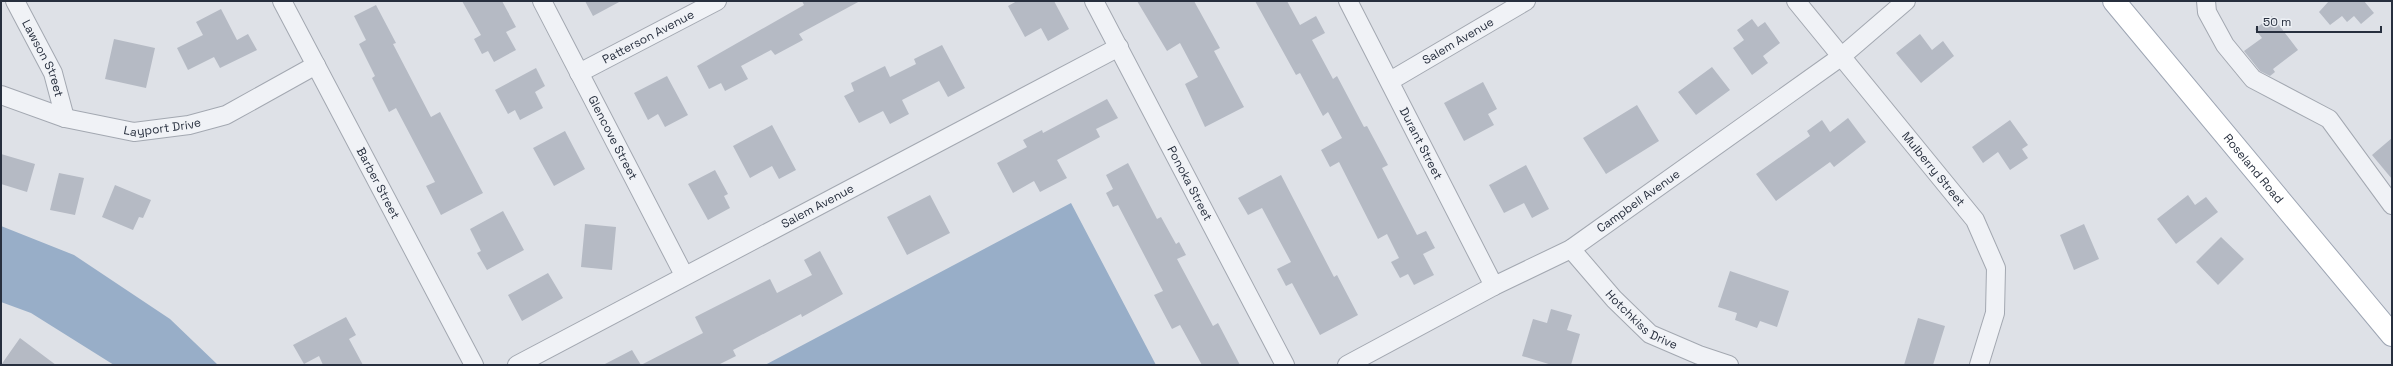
<svg xmlns="http://www.w3.org/2000/svg" width="2393" height="366" font-family="'Space Grotesk',sans-serif">
<style>
.water{fill:#98aec8}
.building{fill:#b5bac4}
.lines{fill:none;stroke-linecap:round;stroke-linejoin:round}
.minor-casing{stroke:#a3a8b1;stroke-width:20}
.major-casing{stroke:#9da5b3;stroke-width:24}
.minor{stroke:#f0f2f6;stroke-width:18}
.major{stroke:#fff;stroke-width:22}
.labels{text-anchor:middle;dominant-baseline:central;stroke-width:3.5;stroke-linejoin:round;paint-order:stroke}
.street-label{font-size:12px;fill:#272f3e;stroke:#edf0f5}
</style>
<rect width="100%" height="100%" fill="#dee1e7"/>
<path class="water" d="M1071,203L1156,365H765Z
M1,226L74,255L170,319L218,365H114L31,313L1,302Z"/>
<path class="building" d="M462,1H502L516,27L506,32L516,50L494,62L488,51L482,54L474,39L481,35Z
M585,1H621L593,16Z
M802,1H860L799,34L803,40L775,55L771,50L741,66L748,79L725,91L721,83L709,89L697,66L804,5Z
M1017,1H1054L1069,29L1048,41L1041,28L1025,37L1008,6Z
M1137,1H1194L1220,48L1214,51L1244,107L1205,127L1185,84L1198,77L1180,43L1167,51Z
M1255,1H1287L1300,25L1316,16L1325,33L1312,40L1333,79L1337,76L1364,127L1367,126L1388,165L1382,168L1417,235L1426,231L1435,248L1423,254L1434,275L1414,285L1408,274L1400,278L1391,262L1399,258L1387,234L1378,239L1339,162L1330,167L1321,150L1342,138L1328,112L1323,116L1300,73L1296,75Z
M2329,1H2364L2374,13L2361,24L2354,16L2347,22L2342,16L2330,25L2319,12Z
M376,5L396,43L393,44L431,117L440,112L483,193L441,215L426,186L435,182L396,108L389,112L372,78L375,76L359,44L366,40L354,16Z
M221,9L237,40L248,34L257,50L220,68L214,57L188,70L177,48L203,35L196,22Z
M2272,16L2298,50L2273,69L2275,72L2270,76L2260,71L2244,51L2262,38L2255,29Z
M1752,19L1758,27L1765,22L1780,43L1763,56L1768,63L1752,75L1733,48L1744,40L1737,30Z
M1920,34L1932,50L1943,41L1954,56L1921,83L1896,53Z
M114,39L155,48L146,88L105,79Z
M942,45L965,88L948,97L939,81L902,100L909,114L890,124L883,111L859,123L844,96L854,91L851,83L885,66L890,77L916,64L914,59Z
M1712,67L1730,90L1696,115L1678,92Z
M536,68L545,86L535,92L543,108L520,120L515,110L508,114L495,90Z
M667,76L688,115L665,127L658,114L648,120L634,93Z
M1483,82L1497,109L1488,114L1494,125L1464,141L1444,103Z
M1107,99L1118,118L1096,129L1100,137L1057,160L1067,178L1040,192L1034,181L1013,193L997,163L1027,147L1023,140L1042,130L1043,133Z
M1637,105L1659,141L1606,174L1583,138Z
M1848,118L1866,142L1834,167L1830,162L1776,201L1756,174L1810,136L1807,131L1822,120L1830,132Z
M2010,120L2028,145L2022,149L2028,158L2010,170L1998,152L1983,163L1972,147Z
M772,125L796,170L779,179L772,166L750,178L733,146Z
M565,131L585,169L554,186L533,148Z
M2392,138V179L2372,155Z
M1,154L35,164L27,192L1,184Z
M1128,163L1157,219L1161,217L1176,244L1179,242L1186,255L1177,259L1213,326L1218,323L1240,365H1202L1180,325L1172,329L1154,295L1163,291L1118,205L1113,207L1106,193L1113,189L1106,175Z
M1526,165L1549,209L1532,218L1524,203L1504,213L1489,185Z
M715,170L728,194L724,196L730,208L708,220L688,184Z
M59,173L84,178L75,215L50,210Z
M1281,175L1334,277L1337,275L1358,315L1320,335L1292,283L1286,286L1277,269L1291,262L1262,208L1248,215L1238,198Z
M115,185L151,200L143,218L139,217L133,230L102,217Z
M930,195L950,233L907,255L887,217Z
M2188,195L2195,205L2206,197L2218,212L2176,244L2157,219Z
M503,211L524,250L487,270L477,253L481,251L470,229Z
M585,224L616,227L612,270L581,267Z
M2084,224L2099,259L2074,270L2060,235Z
M2221,237L2244,259L2218,285L2196,262Z
M820,251L843,294L802,317L801,314L733,350L736,356L718,365H641L703,333L695,317L770,279L777,293L812,275L804,260Z
M1730,271L1789,291L1777,327L1760,321L1757,328L1735,320L1737,313L1718,307Z
M548,273L563,298L522,321L508,295Z
M1551,309L1572,315L1567,330L1580,334L1571,365H1552L1522,356L1533,319L1547,323Z
M346,317L356,335L349,339L363,365H323L319,356L304,364L293,345Z
M1918,318L1945,326L1933,365H1904Z
M20,338L56,365H1Z
M632,350L641,365H603Z"/>
<g class="lines">
<defs>
<g id="minor">
<path id="s1" d="M15,1L53,73L65,118"/>
<path id="s2" d="M282,1L474,365"/>
<path id="s3" d="M542,1L684,275"/>
<path id="s4" d="M1094,1L1285,365"/>
<path id="s5" d="M1348,1L1494,286"/>
<path id="s6" d="M1796,1L1975,220L1996,268L1995,313L1979,365"/>
<path d="M2206,1L2207,12L2225,45L2253,79L2329,119L2392,205"/>
<path id="s7" d="M579,73L717,1"/>
<path id="s8" d="M1390,81L1526,1"/>
<path id="s9" d="M1,95L65,118L134,132L189,125L226,115L316,65"/>
<path id="s10" d="M1571,249L1614,299L1650,334L1699,355L1729,365"/>
<path id="s11" d="M517,365L1119,47"/>
<path id="s12" d="M1347,365L1494,286L1571,249L1842,56L1906,1"/>
</g>
<g id="major">
<path id="s13" d="M2114,1L2392,335"/>
</g>
</defs>
<use href="#minor" class="minor-casing"/>
<use href="#major" class="major-casing"/>
<use href="#minor" class="minor"/>
<use href="#major" class="major"/>
</g>
<g class="labels">
<g class="street-label">
<text stroke="none"><textPath href="#s7" startOffset="78">Patterson Avenue</textPath></text>
<text stroke="none"><textPath href="#s8" startOffset="79">Salem Avenue</textPath></text>
<text stroke="none"><textPath href="#s1" startOffset="64">Lawson Street</textPath></text>
<text stroke="none"><textPath href="#s9" startOffset="167">Layport Drive</textPath></text>
<text stroke="none"><textPath href="#s3" startOffset="154">Glencove Street</textPath></text>
<text stroke="none"><textPath href="#s5" startOffset="160">Durant Street</textPath></text>
<text stroke="none"><textPath href="#s13" startOffset="218">Roseland Road</textPath></text>
<text stroke="none"><textPath href="#s6" startOffset="217">Mulberry Street</textPath></text>
<text stroke="none"><textPath href="#s2" startOffset="206">Barber Street</textPath></text>
<text stroke="none"><textPath href="#s4" startOffset="206">Ponoka Street</textPath></text>
<text stroke="none"><textPath href="#s12" startOffset="335">Campbell Avenue</textPath></text>
<text stroke="none"><textPath href="#s11" startOffset="340">Salem Avenue</textPath></text>
<text stroke="none"><textPath href="#s10" startOffset="101">Hotchkiss Drive</textPath></text>
</g>
</g>
<rect width="2393" height="366" fill="none" stroke="#272f3e" stroke-width="4"/>
<path d="M2257 26v6h124v-6" fill="none" stroke="#272f3e" stroke-width="2"/>
<text x="2263" y="26" font-size="12" fill="#272f3e" stroke="#edf0f5" stroke-width="3" paint-order="stroke">50 m</text>
</svg>
